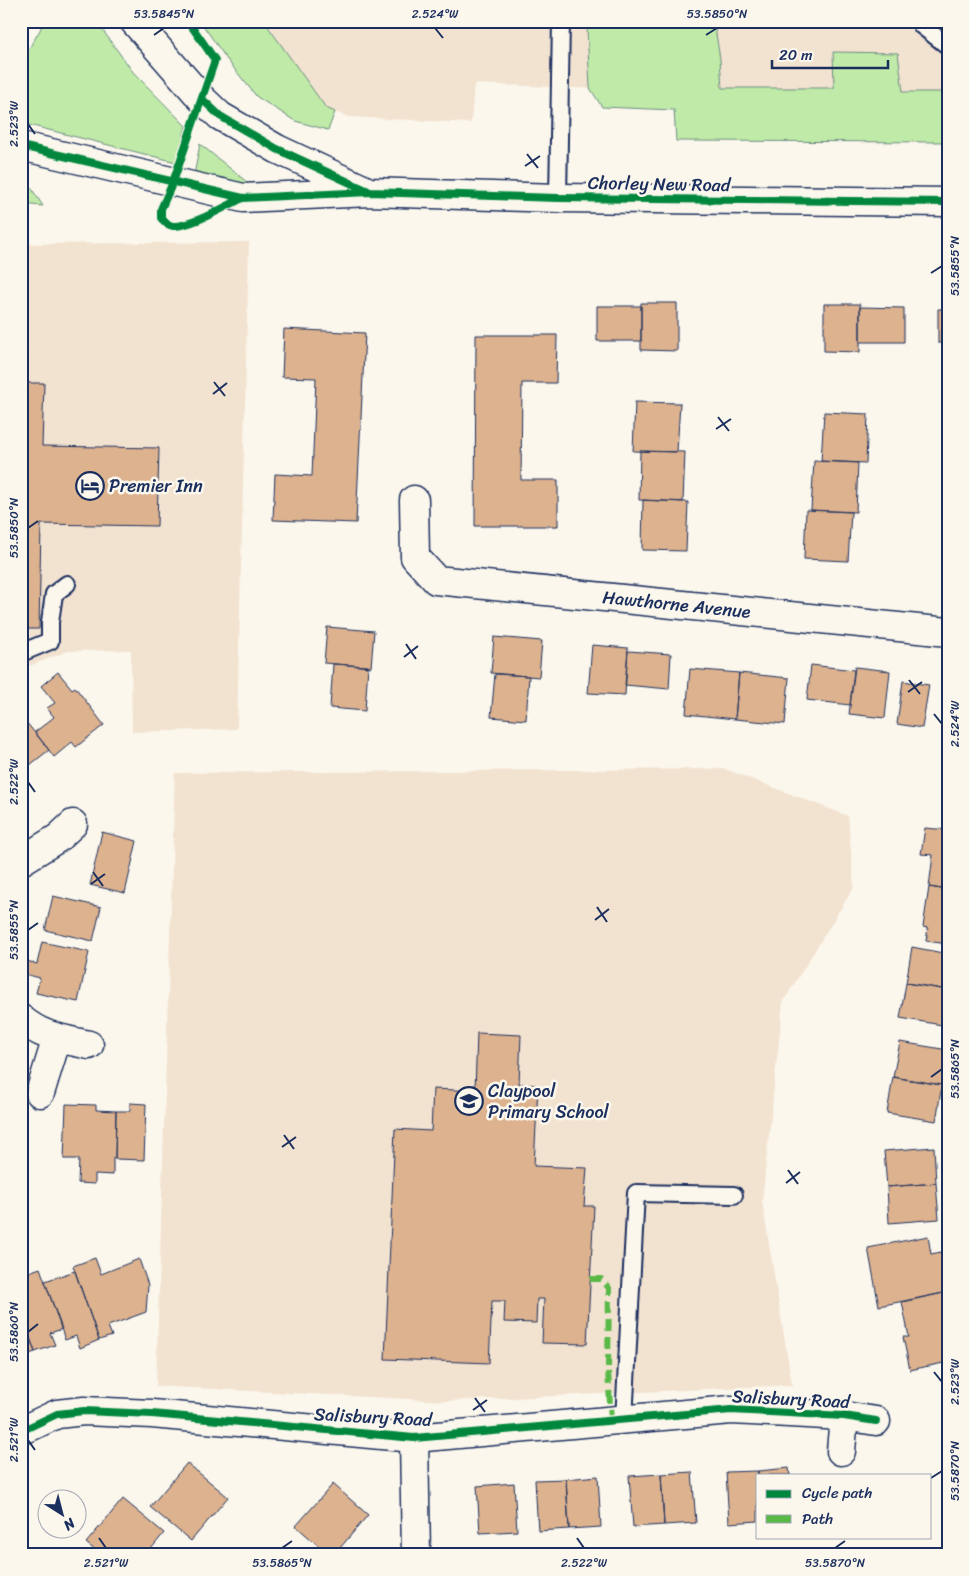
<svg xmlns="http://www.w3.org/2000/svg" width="969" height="1576" font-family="Sriracha,sans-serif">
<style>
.built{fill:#f2e2d0}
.green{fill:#bfeaa7;stroke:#6d8c82}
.building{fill:#ddb28e;stroke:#1b2f5e}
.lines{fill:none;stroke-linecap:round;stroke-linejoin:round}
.lane-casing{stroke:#1b2f5e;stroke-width:20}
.street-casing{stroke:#1b2f5e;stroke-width:31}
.primary-casing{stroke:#1b2f5e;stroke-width:31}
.lane{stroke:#fbf7ec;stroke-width:16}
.street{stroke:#fbf7ec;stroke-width:28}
.primary{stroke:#fbf7ec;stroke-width:28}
.quiet{stroke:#58b947;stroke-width:6;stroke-dasharray:12 6;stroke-linecap:butt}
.cycleway-casing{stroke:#fbf7ec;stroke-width:11}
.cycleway{stroke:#00873e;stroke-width:8}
.ticks{fill:none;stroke:#1b2f5e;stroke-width:2}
.labels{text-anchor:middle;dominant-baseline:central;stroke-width:5;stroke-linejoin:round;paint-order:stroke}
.street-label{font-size:18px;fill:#1b2f5e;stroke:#fbf7ec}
.poi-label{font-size:18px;fill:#1b2f5e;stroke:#fbf7ec;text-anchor:start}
.neatline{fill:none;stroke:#1b2f5e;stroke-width:2}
.ticks-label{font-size:12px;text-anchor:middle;fill:#1b2f5e}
</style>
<rect width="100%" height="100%" fill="#fbf7ec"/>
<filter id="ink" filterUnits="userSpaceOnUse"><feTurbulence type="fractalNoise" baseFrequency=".02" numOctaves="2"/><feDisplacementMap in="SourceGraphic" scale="10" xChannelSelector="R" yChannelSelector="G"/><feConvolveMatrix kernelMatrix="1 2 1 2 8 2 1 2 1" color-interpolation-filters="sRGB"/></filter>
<g filter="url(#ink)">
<path class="built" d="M264,21H948V129L674,126L675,92L474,84L471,123L349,117L326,109Z
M249,242L237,729L132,732L131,650L68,651L21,669V244Z
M725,769L848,816L854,887L783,1002L762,1201L792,1385L447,1401L156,1386L175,773Z"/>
<path class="green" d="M43,21H96L133,72L186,126L176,162L21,123V62L40,30Z
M200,21H264L326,108L335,112L328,130L295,121L257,97L228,61Z
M588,21H714L720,59L722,88H834L833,52L898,53L903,92H948V142L676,141L674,110L602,107L590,88L587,29Z
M200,144L253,187L194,175Z
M21,183L30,186L43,206L21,204Z"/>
<path class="building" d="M641,303H677V351L641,350Z
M824,304H860V352L824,351Z
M597,306H641V341H597Z
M860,307L904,308V342H860Z
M938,309H948V343H938Z
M284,329L365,333L356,523L273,520L275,474L312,476L316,378L282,377Z
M476,335H557L556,383H522L521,480H558V526H475Z
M21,353H27V383H44L42,446L159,448L157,526L41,524L39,629H21Z
M635,402L680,403L677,452L633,451Z
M824,412L868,414L866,463L821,461Z
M640,451L685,452L683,502L639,500Z
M814,461L858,463L856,512L811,510Z
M643,500L688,502L686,551L642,550Z
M806,510L851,512L848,561L804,559Z
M327,627L374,631L371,667L324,663Z
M494,637L542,641L539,677L491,673Z
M592,645L628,648L625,695L588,693Z
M628,651L671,654L669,689L625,685Z
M333,664L368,666L365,711L330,708Z
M811,665L854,670L850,705L807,700Z
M855,667L890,671L885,718L849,714Z
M690,669L739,673L735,719L686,714Z
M58,672L72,689L75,687L104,725L76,747L72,742L54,757L35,732L54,717L47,708L55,703L41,686Z
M739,673L789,678L785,724L735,719Z
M495,674L529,676L526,720L491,717Z
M903,681L929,685L922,728L897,724Z
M21,716L49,750L21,772Z
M925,828L948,830V890L929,887L933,855L921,854Z
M102,832L137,841L125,893L90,885Z
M929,887L948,890V944L926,941L928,928L923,927Z
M53,896L101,907L93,941L45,930Z
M42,942L89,952L78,1002L36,993L40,978L24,974L27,961L37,964Z
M912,947L948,954V990L906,983Z
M906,983L948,990V1026L900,1018Z
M477,1033L521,1035L519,1084L538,1085L534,1166L587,1168L584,1206H594L587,1344L542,1343L544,1299H537L536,1323L504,1322L505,1301H492L489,1363L385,1359L395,1129L431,1131L433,1089L475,1091Z
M900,1042L948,1050L942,1085L893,1077Z
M893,1077L942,1085L936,1121L887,1113Z
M130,1103L146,1104L144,1160L115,1159L116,1111H130Z
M66,1104L96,1105V1110L116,1111L115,1159L113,1158V1175L95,1174V1184L78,1183L79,1159H64Z
M934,1147L936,1183L887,1187L884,1151Z
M936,1183L939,1219L889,1223L887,1187Z
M928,1236L931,1254L941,1252L944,1267H948V1292L879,1306L868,1248Z
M95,1258L101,1274L139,1259L148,1285L146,1312L108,1326L112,1336L99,1340L73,1266Z
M40,1268L62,1329L50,1333L55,1345L35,1352L21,1313V1275Z
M75,1271L99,1340L80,1348L76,1336L65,1340L45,1281Z
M948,1292V1362L910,1370L903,1337H909L902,1302Z
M21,1313L35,1352L21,1357Z
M187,1463L228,1497L191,1541L150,1507Z
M789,1468L790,1475H758V1471Z
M758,1471V1521L729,1523L726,1472Z
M692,1472L696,1523L664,1525L661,1474Z
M661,1474L664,1525L633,1527L629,1476Z
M598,1476L601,1527L569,1529L566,1479Z
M566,1479L569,1529L538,1531L535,1480Z
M514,1483L517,1531L480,1533L477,1486Z
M333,1484L368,1515L334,1555H329L296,1526Z
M123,1499L164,1533L146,1555H101L86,1543Z"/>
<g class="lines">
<defs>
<path id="lane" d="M922,21V26L948,46
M558,198L561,21
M21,653L50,641V622L54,594L67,584
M624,1420L636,1193L734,1195"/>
<g id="street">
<path id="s1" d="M414,500L415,557L436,580L948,632"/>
<path d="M21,861L58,838L73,824"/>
<path d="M21,1019C42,1037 63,1039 89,1045"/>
<path d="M40,1093L57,1038"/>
<path d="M21,1431L57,1414L84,1411L152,1414L414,1438L731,1410L844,1416L876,1421"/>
<path d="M414,1438L416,1555"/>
<path d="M841,1451L844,1416"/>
</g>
<path id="primary" d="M134,21L202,99L220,116L277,149L365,190
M21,146L243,198L370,192L558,198L948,202"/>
</defs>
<use href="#lane" class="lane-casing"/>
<use href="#street" class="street-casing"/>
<use href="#primary" class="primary-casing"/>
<use href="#lane" class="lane"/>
<use href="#street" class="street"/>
<use href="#primary" class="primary"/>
<path class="quiet" d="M590,1279H601L609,1288L608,1370L611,1421"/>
<defs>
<path id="cycleway" d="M188,21L215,60L173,182L161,209V218C165,222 167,225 173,226C191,227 226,206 243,198
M202,99L220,116L277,149L368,191
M21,146L243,198L370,192L558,198L948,202
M21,1431L57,1414L84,1411L152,1414L414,1438L731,1410L844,1416L876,1421"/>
</defs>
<use href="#cycleway" class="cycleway-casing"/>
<use href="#cycleway" class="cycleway"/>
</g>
</g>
<path class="ticks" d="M435,28L443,38M154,35L164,28M706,35L717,28M28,124L35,134M527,154L538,168M525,166L540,156M931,273L942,266M214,382L225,396M213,394L227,383M718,417L729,431M716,429L731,419M28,528L38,521M406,644L416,659M404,657L418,646M909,680L920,694M908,692L922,682M934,714L942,724M28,782L35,792M93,872L103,886M91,884L105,874M597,907L607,922M595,920L609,909M28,930L38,923M931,1077L942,1069M284,1135L294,1149M282,1147L296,1137M788,1170L798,1184M786,1183L800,1172M28,1332L38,1324M934,1372L942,1382M475,1398L485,1412M473,1410L487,1400M28,1440L35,1450M931,1478L942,1471M99,1538L106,1548M577,1538L584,1548M282,1548L292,1541M835,1548L845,1541"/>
<defs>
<symbol id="hotel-ring" viewBox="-11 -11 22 22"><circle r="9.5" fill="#fbf7ec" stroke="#1b2f5e" stroke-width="1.5"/><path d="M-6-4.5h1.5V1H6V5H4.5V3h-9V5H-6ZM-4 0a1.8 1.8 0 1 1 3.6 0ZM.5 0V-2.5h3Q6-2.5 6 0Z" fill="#1b2f5e"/></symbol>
<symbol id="school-ring" viewBox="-11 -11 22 22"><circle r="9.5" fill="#fbf7ec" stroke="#1b2f5e" stroke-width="1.5"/><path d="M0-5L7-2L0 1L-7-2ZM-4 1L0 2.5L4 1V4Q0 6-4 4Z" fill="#1b2f5e"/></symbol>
</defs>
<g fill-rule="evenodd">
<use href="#hotel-ring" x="74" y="470" width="32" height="32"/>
<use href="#school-ring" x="453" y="1085" width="32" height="32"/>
</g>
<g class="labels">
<g class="street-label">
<text transform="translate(659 184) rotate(1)">Chorley New Road</text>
<text stroke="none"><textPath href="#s1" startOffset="330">Hawthorne Avenue</textPath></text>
<text transform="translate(791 1399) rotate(3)">Salisbury Road</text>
<text transform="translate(373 1417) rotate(3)">Salisbury Road</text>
</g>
<g class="poi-label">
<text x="109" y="486">Premier Inn</text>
<text x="488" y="1091">Claypool<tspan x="488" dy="21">Primary School</tspan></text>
</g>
</g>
<rect width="969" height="1576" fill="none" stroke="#fbf7ec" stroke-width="55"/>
<rect x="756" y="1474" width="175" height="65" fill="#fbf7ec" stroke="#a1a7b3"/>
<rect x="766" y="1490" width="25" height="8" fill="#00873e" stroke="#a1a7b3"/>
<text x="802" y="1498" font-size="15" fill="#1b2f5e">Cycle path</text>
<rect x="766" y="1515" width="25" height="8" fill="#58b947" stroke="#a1a7b3"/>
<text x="802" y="1524" font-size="15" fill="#1b2f5e">Path</text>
<g transform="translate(62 1514) rotate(144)"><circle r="24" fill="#fbf7ec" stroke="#a1a7b3"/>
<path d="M0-4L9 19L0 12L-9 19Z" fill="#1b2f5e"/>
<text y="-8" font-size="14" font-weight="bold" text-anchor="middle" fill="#1b2f5e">N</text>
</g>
<path d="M772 60v8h116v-8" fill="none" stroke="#1b2f5e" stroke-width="2.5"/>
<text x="779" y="60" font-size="15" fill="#1b2f5e" stroke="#fbf7ec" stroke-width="4" paint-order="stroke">20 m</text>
<rect x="28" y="28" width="914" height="1520" class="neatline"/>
<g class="ticks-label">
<text x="164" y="18">53.5845°N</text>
<text x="435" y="18">2.524°W</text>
<text x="717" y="18">53.5850°N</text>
<text transform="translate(14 124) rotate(-90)" y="4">2.523°W</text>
<text transform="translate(955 266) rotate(-90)" y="4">53.5855°N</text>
<text transform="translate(14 528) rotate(-90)" y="4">53.5850°N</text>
<text transform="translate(955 724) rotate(-90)" y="4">2.524°W</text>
<text transform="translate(14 782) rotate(-90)" y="4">2.522°W</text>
<text transform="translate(14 930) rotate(-90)" y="4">53.5855°N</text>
<text transform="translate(955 1069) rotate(-90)" y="4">53.5865°N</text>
<text transform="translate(14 1332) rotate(-90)" y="4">53.5860°N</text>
<text transform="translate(955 1382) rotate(-90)" y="4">2.523°W</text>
<text transform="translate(14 1440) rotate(-90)" y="4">2.521°W</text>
<text transform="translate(955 1471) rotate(-90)" y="4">53.5870°N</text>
<text x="106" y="1567">2.521°W</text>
<text x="282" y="1567">53.5865°N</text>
<text x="584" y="1567">2.522°W</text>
<text x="835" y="1567">53.5870°N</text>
</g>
</svg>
